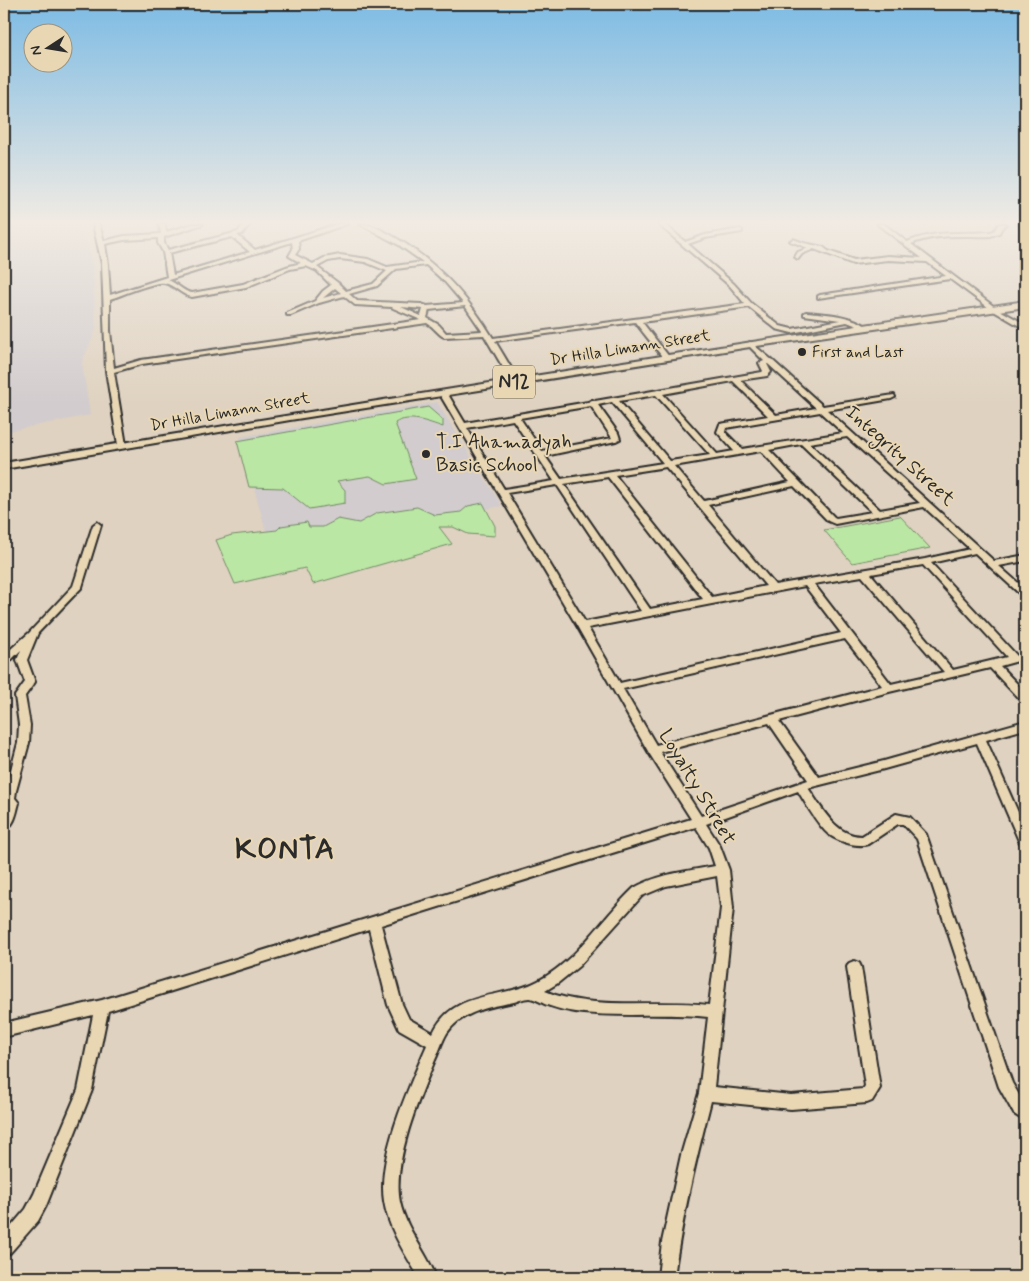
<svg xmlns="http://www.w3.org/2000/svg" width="1029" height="1281" font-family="Mynerve,sans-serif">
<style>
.built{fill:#d2ccce}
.green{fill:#bbe7a4;stroke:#738968}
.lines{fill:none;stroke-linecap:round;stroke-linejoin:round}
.minor-casing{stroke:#2b2b2b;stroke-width:4}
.highway-casing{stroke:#2b2b2b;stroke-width:4}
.minor{fill:#e9d7b4;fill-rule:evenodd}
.highway{fill:#e9d7b4;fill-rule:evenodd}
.poi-dot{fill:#2b2b2b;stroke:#e9d7b4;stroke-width:2}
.labels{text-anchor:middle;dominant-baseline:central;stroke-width:4;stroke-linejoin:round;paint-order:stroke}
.far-street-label{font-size:16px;fill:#2b2b2b;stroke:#e9d7b4}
.far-poi-label{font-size:16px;fill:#2b2b2b;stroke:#e9d7b4;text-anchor:start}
.shield{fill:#e9d7b4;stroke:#645f54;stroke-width:1}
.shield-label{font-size:19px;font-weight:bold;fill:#2b2b2b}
.poi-label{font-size:20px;fill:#2b2b2b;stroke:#e9d7b4;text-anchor:start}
.street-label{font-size:20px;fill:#2b2b2b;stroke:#e9d7b4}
.near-district-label{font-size:30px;font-weight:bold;letter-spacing:1px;fill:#2b2b2b;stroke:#e9d7b4}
</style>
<rect width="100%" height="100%" fill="#dfd2c0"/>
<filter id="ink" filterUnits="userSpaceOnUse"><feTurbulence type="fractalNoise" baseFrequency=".02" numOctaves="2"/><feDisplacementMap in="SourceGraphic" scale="10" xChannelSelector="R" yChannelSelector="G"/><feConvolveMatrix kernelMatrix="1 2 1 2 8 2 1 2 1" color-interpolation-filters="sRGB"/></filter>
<g filter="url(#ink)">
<path class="built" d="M4,224H83L93,265L96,330L82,362L90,415L4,432Z
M437,402L502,506L271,549L240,437Z"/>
<path class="green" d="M428,407L443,420V427C428,422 409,414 395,423L416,479L386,484L370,476L337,481L345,490V503L309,509L283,488L249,487L237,441Z
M483,503L495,526V536L468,534L453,527H439L452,544L313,584L305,568L235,584L216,540L232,535L277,530L281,526L307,522L309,527H323L338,519L359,523L377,513L417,507L435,515L461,512L468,506Z
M900,516L930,548L852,563L824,530Z"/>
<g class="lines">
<defs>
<path id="minor" d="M93,224H99L104,241L124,236L160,234L161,233L159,224H165L166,232L193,224H203L164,237V243L168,250L238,232L244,224H250L242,234L237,235L255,250L338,224H347L298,241L299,249L295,255L313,264L324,258L340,255L368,259L387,267L423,262L399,245L360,224C373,224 385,232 396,238C438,263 468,297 493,338L745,304L730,286L658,224H665L685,242L705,235L740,229L742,230V232L705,238L688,244L734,284L752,304L780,326L792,329L840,320L804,315V313L806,312C827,314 851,315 868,327L865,329L847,322L792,333L776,329L749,307L642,322L670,358L666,360L664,359L635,322L495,341L519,381L515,383L511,381L484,335L444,337C439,335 434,327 427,323L142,364L114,372L126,445L122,447L118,445L106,371L102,264ZM232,237L250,252L173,275L169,253ZM158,238V243L163,252L167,277L110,295L108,264L105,244L124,240ZM292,242L293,249L289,256L301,263L286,267L243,284L192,293C183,292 177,283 168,280ZM340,259L365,262L387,271L373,284L346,291L338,283L317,267L328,261ZM426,265L445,282L463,303L427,306L421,304L357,301L349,294L377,286L396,269ZM306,266L317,271L331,285L323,291L315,301L287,313V315H291L319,303L344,296L355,305L392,307L393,308L421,320L141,360L114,368L110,331V299C120,296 155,281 164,283C175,285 181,295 192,297L246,287L290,269ZM335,288L341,293L323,298ZM465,306L482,331L446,333L439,325L427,318L429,310ZM401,307L423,309L421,316Z
M877,224H884L907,242C935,230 961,234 990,232L994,231L999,224H1006L1001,229L999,233L991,236C963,237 937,233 911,244L996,308L1025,324V329L992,310L950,279L818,298V296L820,295L946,276L927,262L888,260L853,264L814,249L802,254L798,259L795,257L798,252L808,248L790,241L793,239L804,243L823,247L828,251L854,260L888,256L922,258Z
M1018,224H1025V227L1019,225Z
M750,342L772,360L823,406L894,395L895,397L891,399L827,410L994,561L1025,555V561L999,566L1025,589V597L1022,596L975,553L931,563L1018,657L1019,659L1018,661L1000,666L1025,692V702L1021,701L990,668L889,692L779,721L819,777L884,761L1025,721V729L986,740L1025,828V846L1021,844L1019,841L977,743L884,769L808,788C822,808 835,836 862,836L896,814L910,817L926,834L1012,1083L1025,1105V1121L1014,1114L999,1087L917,839L903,824H898L868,844C856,848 833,840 825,831C814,819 806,804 798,791L706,824L720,846L729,870L733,908L714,1087L791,1095L863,1089L865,1086L847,967L849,963L854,961L859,963L861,967L880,1088L872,1101L867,1103L791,1109L711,1101C696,1159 682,1217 674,1277H658L662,1242L681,1155L699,1093L708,1017C664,1012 619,1018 575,1012C567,1011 558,1009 550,1006C543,1004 535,998 529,998C524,998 518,1001 514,1002C490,1007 462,1011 447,1033C442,1041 439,1052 435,1060C419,1098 392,1162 400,1202C406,1230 426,1251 436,1277H419C405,1254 388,1228 384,1201C377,1156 409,1087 427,1045L399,1029L388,1005L369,929L108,1011L92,1090L46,1206L38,1221L10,1253L4,1255V1235L26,1209L34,1194L78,1090L93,1015L4,1037V1023L102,1000L691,819L649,753L577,626L439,393L443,391H446L465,423L588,402L592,400L595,401L762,372L763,371L759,363L764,361L747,344ZM767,364H768L816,408L776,415L740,380L767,376L771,372ZM733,381L768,416L720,424L717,432L734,451L717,454L663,394ZM656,395L710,455L670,461L619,401ZM612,402L663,463L561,479L545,456L616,441L620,439L618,433L598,405ZM591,406L612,438L542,451L520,418ZM820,412L843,433L742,449L725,432L726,428ZM513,420L554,481L504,489L467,428ZM847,437L920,503L880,510L809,443ZM801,444L872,512L836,518L834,517L769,450ZM761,451L790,482L704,501L674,466ZM666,467L766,586L712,597L615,475ZM608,477L703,599L650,609L564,484ZM557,485L641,611L585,622L507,493ZM794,486L828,521L835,524L924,507L970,549L925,559L775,585L708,505ZM923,565L1007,657L953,670L871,574ZM862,576L944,672L891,684L814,584ZM805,586L841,633L620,683L588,628ZM845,639L882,686L656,745L623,689ZM769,723L808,780L701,816L660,752ZM696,827L709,848L715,866C688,871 658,874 634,888C601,919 579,959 538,981C503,1000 453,989 433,1033L409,1019L402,1004L381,925ZM717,876L721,908L709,1005C658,999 592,1011 545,991L558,983L579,966L642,896L666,886Z
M97,522L101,525L82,587L38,633L27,660L35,682L25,696L30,725L29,743L16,791L15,798L19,803C16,813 15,826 4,830V816L7,804L4,800V796L18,743L19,725L15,696L25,682L17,660L21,650L8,663L4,664V655L29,633L73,586L93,525Z"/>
<path id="highway" d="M1025,301V307L750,347L290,420L4,469V463C344,405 684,351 1025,301Z"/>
</defs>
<use href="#minor" class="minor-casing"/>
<use href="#highway" class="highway-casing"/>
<use href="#minor" class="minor"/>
<use href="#highway" class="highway"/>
</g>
</g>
<linearGradient id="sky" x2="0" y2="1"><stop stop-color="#7dbbe4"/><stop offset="0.55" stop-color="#f1ebe3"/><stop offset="1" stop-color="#f1ebe3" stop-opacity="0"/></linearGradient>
<rect width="1029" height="404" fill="url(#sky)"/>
<g class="poi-dot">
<circle cx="802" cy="352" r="5"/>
<circle cx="426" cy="454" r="5"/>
</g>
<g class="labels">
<g class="far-street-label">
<text transform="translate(630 348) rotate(-9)">Dr Hilla Limann Street</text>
<text transform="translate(230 412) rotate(-10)">Dr Hilla Limann Street</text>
</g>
<g class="far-poi-label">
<text x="812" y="352">First and Last</text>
</g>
<rect class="shield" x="493" y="365.5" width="42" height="33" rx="4"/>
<g class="shield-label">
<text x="514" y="382">N12</text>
</g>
<g class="poi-label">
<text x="436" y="442">T.I Ahamadyah<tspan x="436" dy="23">Basic School</tspan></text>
</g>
<g class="street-label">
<text transform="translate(900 456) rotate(42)">Integrity Street</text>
<text transform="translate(697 787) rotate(59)">Loyalty Street</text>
</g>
<g class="near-district-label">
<text x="285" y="849">KONTA</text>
</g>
</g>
<rect width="1029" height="1281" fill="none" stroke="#e9d7b4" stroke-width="20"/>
<rect x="10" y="10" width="1009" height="1261" fill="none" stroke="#2b2b2b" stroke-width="2" filter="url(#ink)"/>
<g transform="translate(48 48) rotate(258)"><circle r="24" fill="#e9d7b4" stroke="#9d927d"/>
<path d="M0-4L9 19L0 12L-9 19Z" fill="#2b2b2b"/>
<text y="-8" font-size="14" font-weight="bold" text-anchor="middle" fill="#2b2b2b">N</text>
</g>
</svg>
